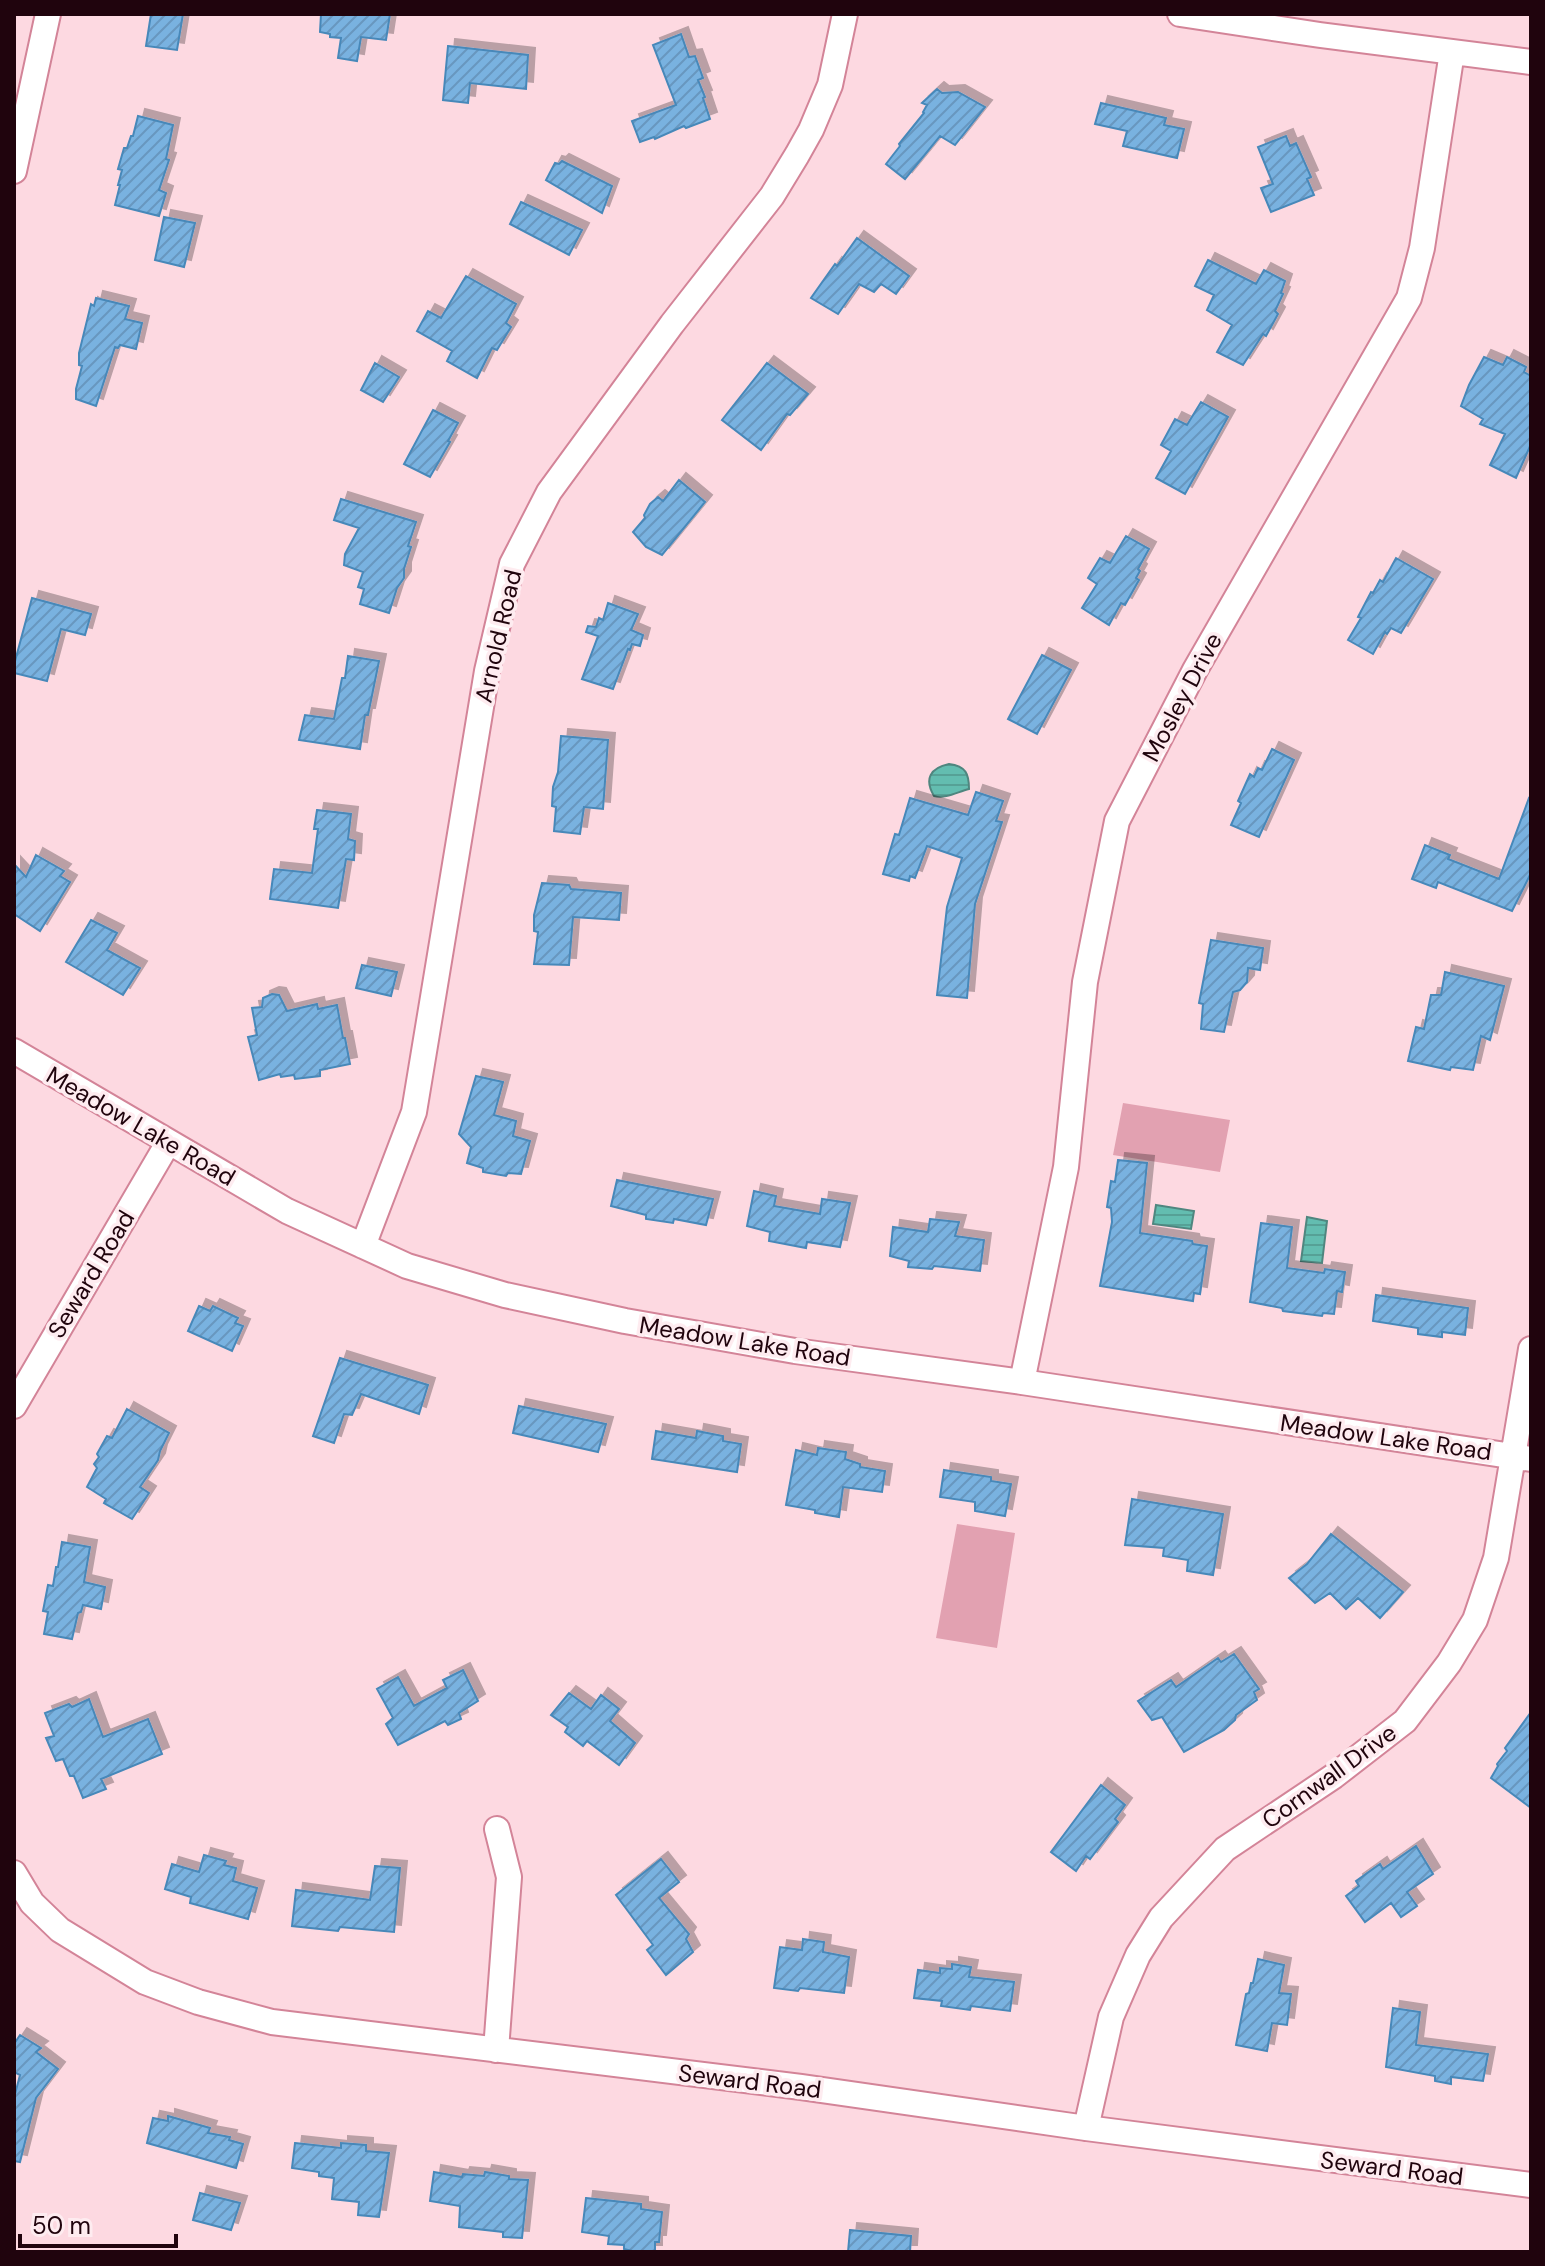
<svg xmlns="http://www.w3.org/2000/svg" width="1545" height="2266" font-family="'DM Sans',sans-serif">
<style>
.grass{fill:#e2a1b1}
.water{fill:url(#water-rules);stroke:#4f867f;stroke-width:2}
.building{fill:url(#building-hatch);stroke:#4788b9;stroke-width:2;filter:url(#shadow)}
.lines{fill:none;stroke-linecap:round;stroke-linejoin:round}
.minor-casing{stroke:#d38498;stroke-width:28}
.minor{stroke:#fff;stroke-width:24}
.labels{text-anchor:middle;dominant-baseline:central;stroke-width:7;stroke-linejoin:round;paint-order:stroke}
.street-label{font-size:24px;fill:#20040d;stroke:#feecf0}
</style>
<defs>
<pattern id="water-rules" width="6" height="5" patternUnits="userSpaceOnUse" patternTransform="scale(2)"><rect width="6" height="5" fill="#63bdb0"/><path d="M0 2.5h6" fill="none" stroke="#56a196"/></pattern>
<pattern id="building-hatch" width="6" height="6" patternUnits="userSpaceOnUse" patternTransform="scale(2)"><rect width="6" height="6" fill="#79b2e0"/><path d="M-1 1l2-2M0 6l6-6M5 7l2-2" fill="none" stroke="#6897bf"/></pattern>
<filter id="shadow"><feDropShadow dx="7" dy="-7" stdDeviation="0" flood-color="#0004"/></filter>
</defs>
<rect width="100%" height="100%" fill="#fdd9e1"/>
<path class="grass" d="M1123,1103L1230,1120L1220,1172L1113,1155Z
M957,1524L1015,1533L997,1648L936,1638Z"/>
<path class="water" d="M949,764C966,766 969,774 969,789C957,792 946,799 934,796C924,779 930,768 949,764Z
M1156,1205L1194,1211L1191,1229L1153,1224Z
M1307,1217L1327,1221L1322,1263L1301,1261Z"/>
<path class="building" d="M151,14H183L177,50L146,46Z
M321,14H390L386,40L361,37L357,61L338,58L341,38L330,37V34L320,32Z
M681,34L689,57L695,56L703,78L698,80L705,97L703,98L710,119L686,128L684,126L655,139L654,137L640,142L632,121L676,105L653,45Z
M448,46L528,55L526,89L470,83L468,103L443,100Z
M937,89L942,93L958,92L985,107L955,145L940,136L905,179L886,164L900,146L899,144L924,113L923,112L927,105L922,103Z
M1101,103L1166,118L1164,125L1184,129L1177,158L1123,146L1127,131L1095,124Z
M138,116L173,125L166,159L169,160L159,190L166,193L159,216L115,205L120,185H118L122,170L118,169L124,148H127L131,136H133Z
M1286,136L1290,146L1296,143L1311,177L1307,179L1314,195L1271,212L1261,188L1273,184L1258,147Z
M562,161L612,186L602,213L546,180L555,163L559,164Z
M521,202L582,230L569,255L510,224Z
M164,217L195,223L184,267L155,260Z
M857,238L909,276L896,294L881,284L874,292L859,284L838,314L811,298L835,264L837,266Z
M1208,260L1256,284L1264,270L1285,281L1281,293L1283,294L1275,311L1278,314L1266,336L1263,334L1243,365L1217,352L1232,325L1207,310L1214,295L1195,286Z
M466,276L516,304L506,323L511,327L497,350L492,348L477,378L447,361L452,351L417,331L428,311L441,318Z
M96,298L129,306L125,319L142,323L136,349L120,345L118,348L115,347L96,406L76,399V389L82,366L79,365V353L91,304L94,306Z
M1484,357L1503,365L1507,357L1526,367L1524,372L1531,376V444L1516,478L1490,465L1505,434L1480,424L1483,419L1461,406L1469,385Z
M375,363L399,377L383,402L361,390Z
M767,363L808,394L790,415L787,414L761,450L722,420Z
M1201,402L1228,417L1185,494L1156,478L1171,451L1161,445L1175,419L1187,425Z
M433,410L458,423L448,441L450,442L430,477L404,464Z
M679,480L705,502L662,555L646,547L633,532L645,518L644,515L650,504L658,497L663,501Z
M341,499L416,522L408,546L411,547L404,569V578L397,588L389,613L360,604L364,589L358,587L363,572L344,565L345,554L359,528L334,520Z
M1126,536L1149,549L1138,569L1140,571L1136,578L1139,580L1125,605L1121,603L1109,625L1082,608L1097,584L1088,578L1100,558L1110,563Z
M1396,558L1433,579L1401,633L1391,628L1387,634L1385,632L1373,654L1348,640L1361,618L1358,617L1371,592L1373,593L1380,580L1383,582Z
M32,598L91,614L85,635L61,629L47,681L14,673V665Z
M608,603L638,614L631,630L643,635L640,646L632,644L630,650L628,649L613,689L582,679L598,636L586,632L588,626L596,627L599,618L603,620Z
M1042,655L1071,670L1037,734L1008,719Z
M348,656L379,661L368,715H365L360,749L299,740L305,715L334,719L342,678H345Z
M561,736L608,740L603,809L584,807L580,834L554,831L556,807L552,806L553,787L558,772Z
M1272,749L1294,760L1259,837L1231,825L1241,803L1238,801L1250,774L1254,777L1258,768L1262,770Z
M976,792L1003,801L996,821L1002,822L975,904L967,998L937,995L947,907L962,858L927,846L915,878L910,876L909,881L883,874L895,834L899,835L910,798L968,815Z
M1529,798L1531,799V873L1512,911L1438,882L1436,888L1412,879L1425,845L1450,855L1448,859L1499,879Z
M317,810L351,814L348,839L355,841L354,860L346,859L338,908L270,899L274,869L312,873L318,829H314Z
M36,855L64,871L60,876L70,882L40,931L14,914V864L26,877Z
M542,883L569,885L571,889L621,893L619,920L573,917L569,965L534,964L538,932L534,931V915Z
M91,920L117,933L107,950L140,968L123,995L66,962Z
M1211,940L1263,948L1260,970L1248,968L1247,982L1240,990L1233,992L1224,1032L1201,1029L1203,1004L1199,1003Z
M362,965L397,972L391,996L356,988Z
M1445,972L1504,986L1490,1040L1481,1036L1473,1070L1451,1067L1450,1070L1408,1061L1416,1027L1424,1029L1431,995H1441Z
M272,994L279,995L287,1011L317,1004L318,1009L337,1005L343,1038H345L350,1064L320,1070V1076L295,1079L294,1075L281,1077L280,1074L259,1080L248,1037L257,1035L252,1008L262,1007L263,998Z
M476,1076L503,1082L494,1115L516,1121L513,1136L530,1141L521,1174L508,1173L506,1176L483,1172V1168L467,1163L471,1147L459,1134Z
M1118,1160L1147,1163L1140,1233L1192,1241L1193,1244L1207,1246L1200,1294L1194,1293L1193,1301L1100,1286L1112,1222L1111,1208L1107,1207L1111,1181L1115,1182Z
M617,1180L713,1199L706,1225L674,1219L673,1223L646,1219V1215L611,1206Z
M754,1191L776,1196L774,1206L820,1214L822,1199L850,1203L840,1247L807,1242L806,1248L769,1241L770,1232L747,1226Z
M930,1219L959,1222L955,1236L984,1240L980,1271L934,1266L932,1269L908,1267L909,1261L890,1256L893,1227L928,1232Z
M1261,1223L1292,1227L1287,1268L1324,1273L1325,1269L1345,1272L1342,1292L1337,1291L1334,1314L1323,1313L1322,1316L1283,1311L1282,1308L1250,1302Z
M1376,1295L1468,1308L1465,1335L1442,1332V1337L1418,1334V1328L1373,1321Z
M199,1306L210,1311L213,1306L238,1318L235,1323L243,1326L232,1351L188,1331Z
M340,1358L428,1385L419,1414L361,1394L352,1415L344,1414L334,1443L313,1436Z
M519,1406L606,1424L598,1452L513,1433Z
M127,1409L169,1433L160,1451L158,1460L140,1487L149,1493L132,1519L104,1503L106,1499L87,1487L97,1468L94,1464L99,1457L97,1454L107,1436L112,1438Z
M656,1431L696,1438L697,1431L723,1436V1441L741,1444L737,1472L652,1459Z
M818,1448L846,1452L845,1459L860,1464V1467L885,1471L882,1492L843,1487L839,1517L815,1513V1510L786,1505L796,1450L817,1455Z
M944,1470L991,1477V1481L1011,1484L1005,1516L975,1511V1502L940,1497Z
M1132,1499L1223,1514L1213,1575L1187,1571L1188,1560L1163,1556L1164,1548L1125,1545Z
M1331,1534L1403,1592L1380,1618L1358,1598L1346,1609L1330,1593L1315,1603L1289,1578L1307,1564Z
M62,1542L90,1547L84,1582L105,1587L101,1609L83,1605L81,1612L78,1613L72,1639L44,1634L48,1612L43,1611L48,1585L53,1586L56,1567H58Z
M1234,1654L1259,1689L1254,1692L1257,1700L1236,1715L1235,1720L1224,1730L1184,1752L1162,1717L1152,1720L1138,1701L1171,1680L1176,1687L1218,1658L1221,1662Z
M463,1670L478,1701L459,1713L461,1719L448,1725L445,1721L398,1745L386,1724L393,1718L377,1689L398,1677L414,1706L447,1688L443,1680Z
M569,1693L591,1709L601,1695L619,1709L610,1721L635,1743L619,1765L587,1741L583,1746L565,1732L568,1727L551,1715Z
M89,1699L103,1737L148,1719L162,1754L101,1779L106,1789L83,1798L74,1776H70L63,1759L56,1761L46,1738L54,1736L45,1713L69,1704L72,1707Z
M1531,1712V1808L1491,1778L1498,1766L1497,1764L1507,1751L1505,1748Z
M1101,1785L1125,1805L1115,1819L1118,1822L1090,1859L1086,1856L1076,1871L1051,1852Z
M1416,1846L1433,1874L1407,1892L1417,1906L1401,1917L1391,1903L1365,1922L1346,1896L1359,1886L1356,1881L1380,1864L1383,1869Z
M204,1855L226,1861L224,1865L236,1868L233,1881L257,1888L248,1919L190,1903L191,1897L165,1889L172,1864L199,1872Z
M661,1859L679,1882L659,1898L689,1934L686,1939L693,1952L666,1975L647,1950L653,1945L616,1895Z
M375,1866L400,1868L394,1932L340,1927L338,1931L292,1926L296,1890L370,1900Z
M803,1939L824,1942L823,1952L849,1957L844,1993L800,1988L798,1991L774,1988L780,1947L802,1950Z
M1258,1959L1284,1965L1279,1993L1291,1994L1287,2025L1272,2023L1267,2051L1236,2045L1246,1994L1249,1993L1251,1983H1253Z
M952,1964L971,1967L969,1977L1014,1982L1010,2011L971,2006L970,2010L941,2006L942,2001L914,1998L918,1970L940,1973V1968L952,1969Z
M1393,2008L1420,2012L1416,2045L1488,2054L1483,2081L1451,2077V2084L1435,2081V2076L1386,2067Z
M20,2035L41,2048L36,2052L58,2069L36,2098L20,2162L14,2161V2098L20,2075L14,2072V2044Z
M168,2116L210,2128L208,2133L230,2137L229,2140L243,2144L236,2168L147,2143L153,2118L168,2121Z
M295,2143L341,2148V2143L366,2145V2151L389,2153L379,2217L358,2215L359,2202L332,2199L334,2178L319,2176V2172L292,2168Z
M434,2172L462,2177L463,2174L484,2176L485,2172L509,2176V2179L528,2180L522,2238L503,2237V2232L459,2227L460,2206L430,2201Z
M200,2193L240,2203L231,2230L193,2220Z
M586,2198L641,2204V2209L662,2212L659,2242H655V2252H636L624,2249V2245L608,2244L609,2236L582,2232Z
M850,2230L911,2236L910,2252H848Z"/>
<g class="lines">
<defs>
<path id="minor" d="M1180,14L1320,35L1531,62
M14,171L48,14
M14,1051L287,1211L407,1266L505,1295L625,1321L795,1351L1022,1382L1531,1459
M363,1246L414,1112L487,671L512,564L549,492L672,324L772,196L797,155L811,130L830,85L845,14
M1022,1382L1066,1167L1085,982L1117,821L1195,670L1409,298L1422,248L1452,52
M14,1406L168,1143
M14,1873L32,1903L60,1930L145,1982L198,2002L272,2022L801,2087L1086,2128L1531,2185
M496,2050L509,1877L497,1829
M1086,2128L1111,2017L1138,1955L1161,1918L1225,1849L1334,1776L1405,1721L1449,1663L1475,1620L1496,1558L1531,1349"/>
</defs>
<use href="#minor" class="minor-casing"/>
<use href="#minor" class="minor"/>
</g>
<g class="labels">
<g class="street-label">
<text transform="translate(498 636) rotate(-77)">Arnold Road</text>
<text transform="translate(1182 697) rotate(-62)">Mosley Drive</text>
<text transform="translate(141 1126) rotate(30)">Meadow Lake Road</text>
<text transform="translate(91 1274) rotate(-59)">Seward Road</text>
<text transform="translate(745 1341) rotate(9)">Meadow Lake Road</text>
<text transform="translate(1386 1437) rotate(8)">Meadow Lake Road</text>
<text transform="translate(1329 1776) rotate(-36)">Cornwall Drive</text>
<text transform="translate(750 2081) rotate(7)">Seward Road</text>
<text transform="translate(1392 2168) rotate(7)">Seward Road</text>
</g>
</g>
<rect width="1545" height="2266" fill="none" stroke="#20040d" stroke-width="32"/>
<path d="M20 2234v12h156v-12" fill="none" stroke="#20040d" stroke-width="4"/>
<text x="32" y="2234" font-size="24" fill="#20040d" stroke="#feecf0" stroke-width="6" paint-order="stroke">50 m</text>
</svg>
